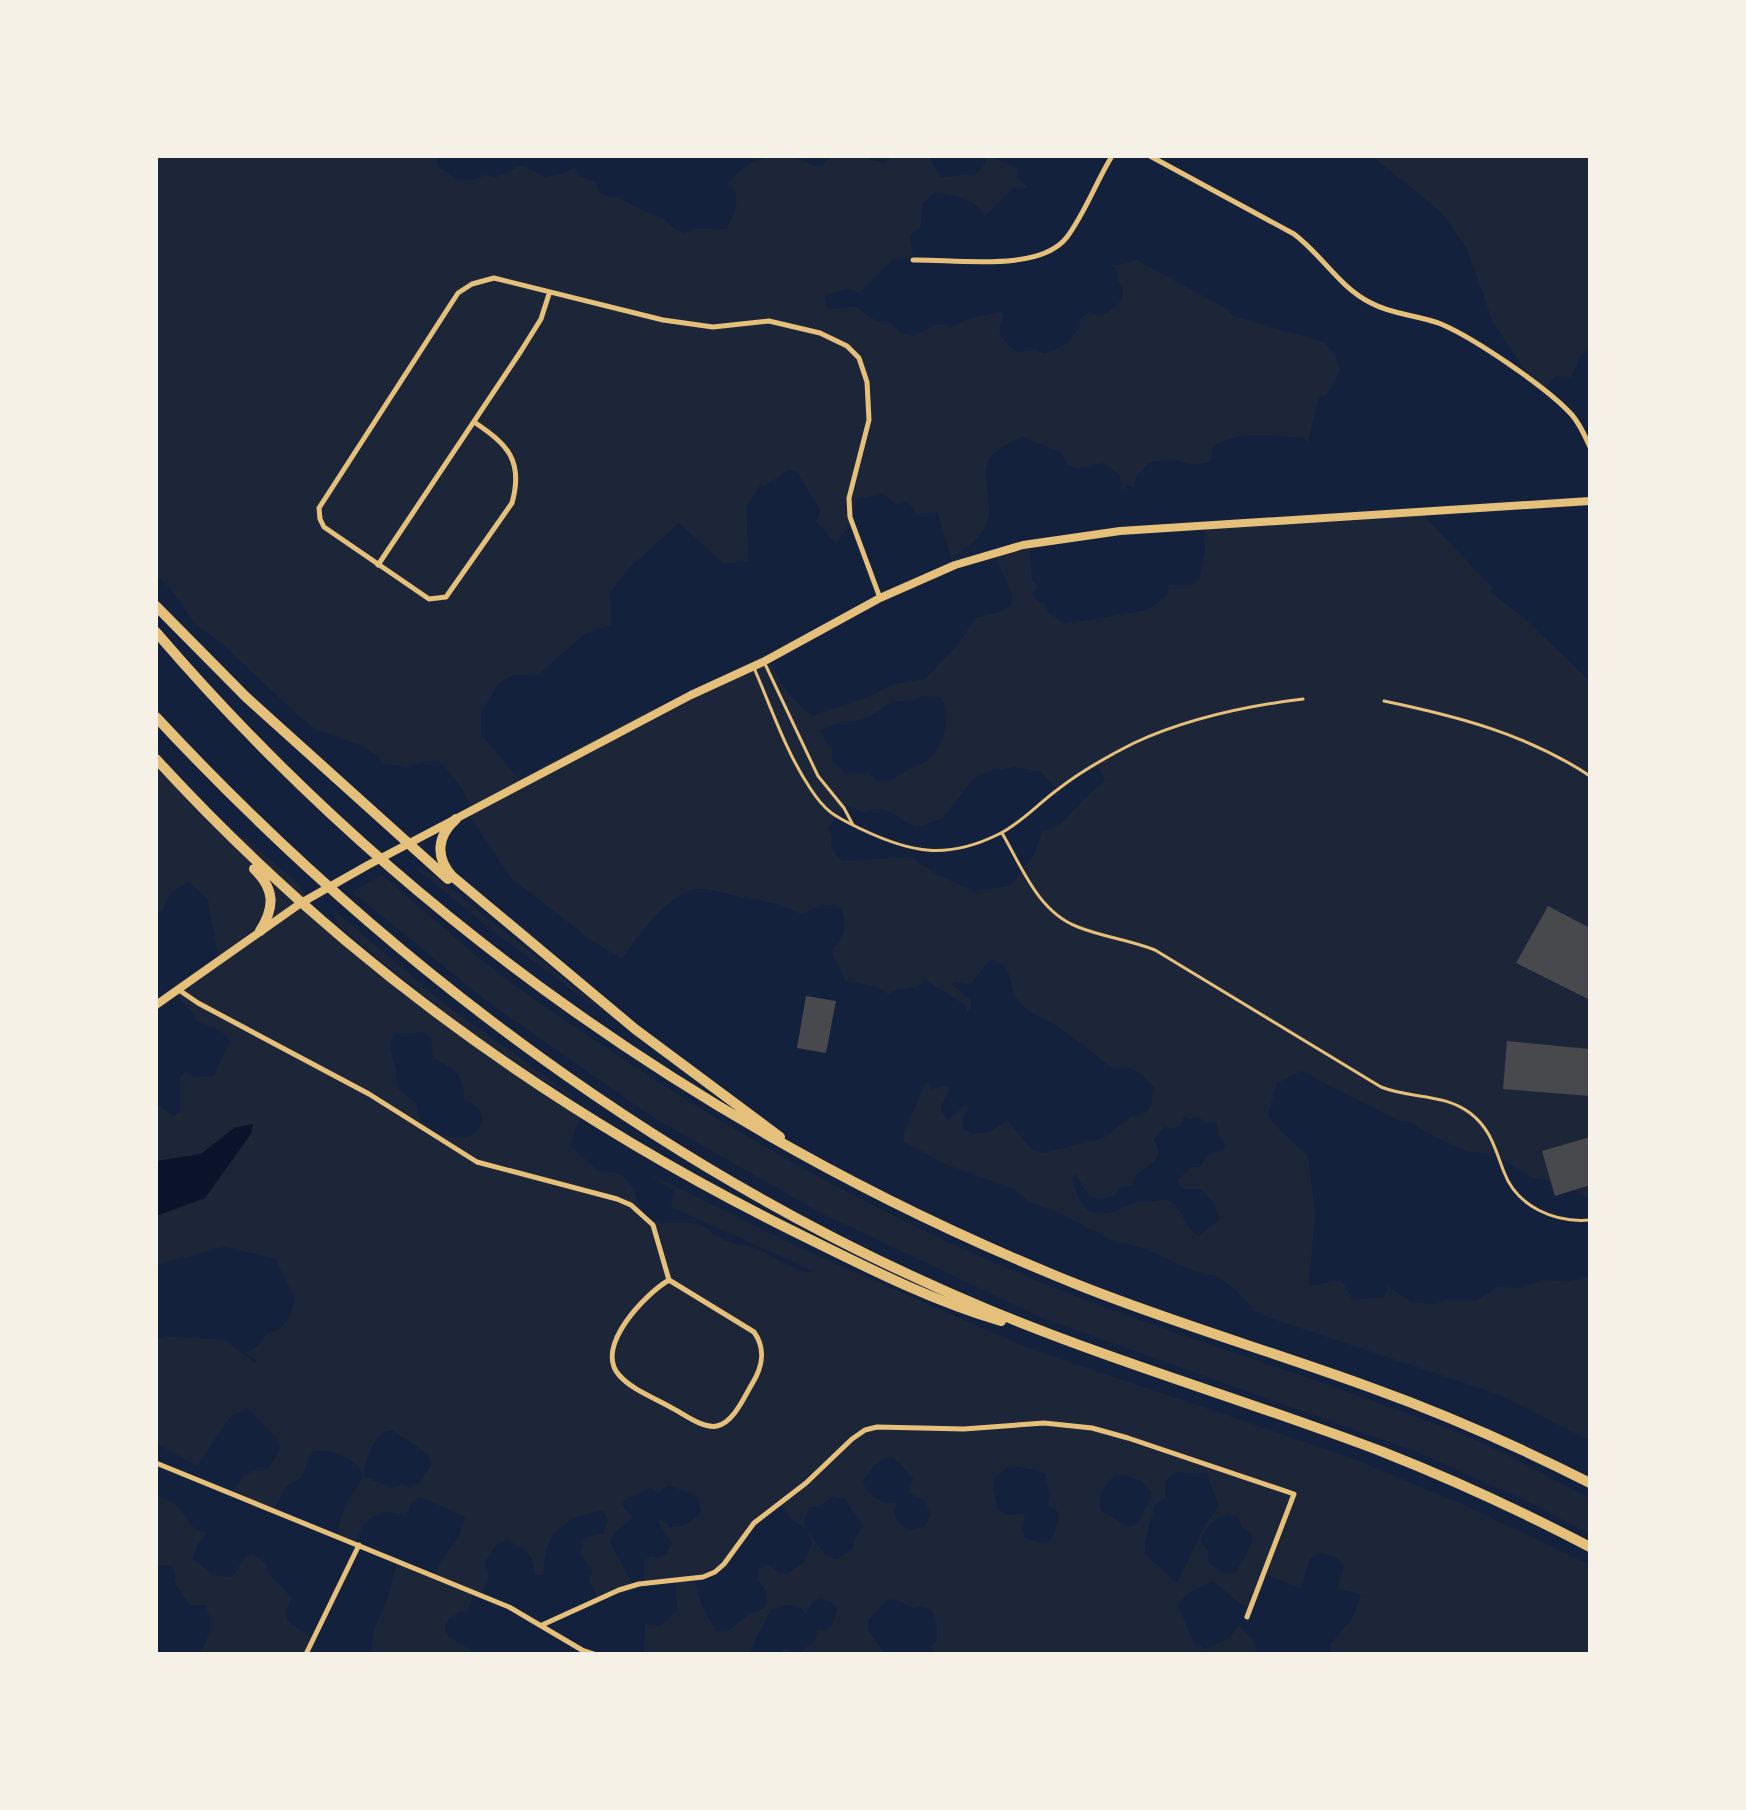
<svg xmlns="http://www.w3.org/2000/svg" width="1746" height="1810" font-family="Arial,sans-serif">
<style>
.green{fill:#1d2539;fill-rule:evenodd}
.water{fill:#0b132b}
.building{fill:#48494c}
.lines{fill:none;stroke-linecap:round;stroke-linejoin:round}
.service{stroke:#e5c07b;stroke-width:3}
.minor{stroke:#e5c07b;stroke-width:5}
.primary{stroke:#e5c07b;stroke-width:8}
.motorway{stroke:#e5c07b;stroke-width:10}
</style>
<rect width="100%" height="100%" fill="#14213d"/>
<path class="green" d="M156,156H437L438,166L456,180L477,179L485,175L496,177C525,168 513,158 544,177L559,175L575,167L578,176L595,181L601,194L620,198L635,207L663,218L676,230L685,233C704,223 709,233 727,228C735,215 743,193 728,184C748,155 786,147 814,166L823,165L832,156H867L871,160L885,163L892,156H928L941,177L975,174L985,165L986,157L995,158L1018,169L1017,177L1028,188H1014L985,216C974,198 954,195 934,193L923,203L920,228L910,235L913,257L893,259L860,293L848,289L825,296L827,307L832,309L855,306L876,321H888L901,333L914,336L938,324L952,327L970,318L1001,312L1004,315C994,334 1002,340 1017,352L1036,350L1045,354L1068,343L1080,327L1079,320L1089,312C1103,319 1112,310 1122,300L1123,288L1116,277L1118,272L1114,266L1137,260L1227,309L1233,316L1323,342L1335,353L1340,369L1334,384L1325,396H1319L1308,442L1303,438C1276,436 1235,430 1212,447L1211,461C1197,466 1192,465 1178,461C1170,458 1158,462 1150,462L1136,477L1134,488L1127,485L1122,491L1120,476L1104,463L1078,469L1068,465L1060,452L1023,437C956,462 1004,492 984,529C978,540 961,551 952,560L937,512L916,514L912,506L904,501L896,504L882,493L857,499L847,528L836,544L817,522L820,510L797,472L788,470L765,486L761,484L746,507L749,561L724,564L679,523L629,568L610,592L611,625L586,633L539,674L513,675L497,685L481,713V734L518,778H521L623,724L764,655L791,697L812,716L871,696L894,684L925,679L960,642L975,618L1000,612L1011,605C1014,591 1008,585 1003,574C1000,569 999,560 997,555L1029,546L1032,579L1038,587L1033,594L1038,601L1046,604L1048,612L1065,624L1148,610L1167,595L1169,585H1192L1200,579L1205,550L1204,529L1422,514L1493,588L1490,592L1523,617L1590,681V1199L1554,1182L1533,1178L1492,1153L1469,1152L1437,1138L1408,1121L1398,1120L1301,1071L1277,1083L1268,1115L1281,1131L1308,1156L1315,1212L1309,1286L1341,1280L1353,1300L1384,1297L1388,1286L1413,1303L1437,1304L1445,1300H1477L1497,1287L1518,1288L1542,1280L1569,1281L1590,1276V1441L1500,1395L1264,1316L1253,1310L1235,1289L1216,1276L1196,1272L1143,1248L1113,1241L1059,1213L1029,1202L1014,1189L947,1165L903,1141L904,1132L927,1080L931,1089L946,1086L950,1090L941,1105L942,1114L948,1120L966,1105L969,1108L962,1119L963,1128L972,1134L991,1131L1007,1120C1019,1132 1025,1149 1043,1153L1105,1137L1132,1116L1145,1113L1151,1106L1154,1087C1146,1079 1137,1069 1126,1068C1121,1067 1117,1069 1112,1068C1094,1054 1076,1038 1057,1026C1045,1018 1030,1014 1020,1003C1007,988 1015,963 991,960C981,967 979,977 970,984L955,982L952,984L971,1000V1007L962,1020L966,1011L965,1005L926,980L916,987L892,991L890,995L876,986L845,981C843,969 833,962 832,949C846,939 847,922 841,907C826,901 814,906 802,915C785,904 762,901 742,897C727,895 708,886 693,890C663,899 639,935 622,959L591,940L511,878L465,809L470,805C464,790 451,772 439,762L426,761L409,767L383,764L378,756L360,745L315,729L300,717L220,642L196,625L171,589L156,575ZM922,696L940,697C954,714 944,745 928,760C922,765 913,766 906,771C898,775 888,785 878,781C877,781 870,774 869,773L846,774L832,760V748L828,746L820,730L841,722L865,719L893,701L909,702ZM1015,767L1041,772L1055,787L1069,784L1086,768H1098L1106,780L1084,799L1062,823L1042,832L1034,855L1010,886L974,891L938,875L911,857L842,861L831,848L832,835L828,828L848,806L863,813C884,802 897,818 915,827L942,819L973,779L988,771ZM1184,1117L1191,1119L1198,1117L1205,1122L1217,1123L1218,1135L1226,1145L1223,1151L1207,1155L1200,1167H1191L1178,1180V1185L1185,1189H1201L1214,1204L1220,1219L1199,1236C1183,1229 1184,1206 1167,1200C1160,1198 1163,1200 1156,1201C1150,1203 1143,1201 1137,1202C1119,1208 1096,1225 1081,1202C1077,1196 1075,1186 1072,1179L1075,1174C1089,1193 1085,1203 1114,1196L1119,1188L1133,1185C1133,1164 1172,1167 1154,1140L1165,1125L1172,1129L1179,1127Z
M1372,156H1590V350L1582,353L1571,377L1555,376L1545,388L1529,376L1493,322L1467,249L1442,213Z
M156,748C171,762 167,775 178,790L186,789L299,884L311,903L352,942L582,1116L575,1128L571,1146L599,1172C644,1171 628,1201 648,1217C663,1229 687,1219 703,1226C708,1228 712,1234 718,1237C730,1244 746,1244 759,1250C778,1258 795,1274 815,1272L671,1207L674,1191L648,1173L807,1251L1028,1348L1344,1455L1469,1507L1590,1565V1654H1330L1332,1651L1329,1646L1351,1620L1362,1594L1337,1589L1344,1566L1337,1558L1320,1553L1310,1559L1301,1589L1265,1574L1250,1608C1231,1601 1228,1590 1212,1581L1184,1596L1178,1606L1194,1643L1205,1649L1230,1637L1239,1626L1255,1642L1256,1654H935L930,1646L936,1641C938,1630 938,1607 923,1607C913,1606 920,1611 910,1607C904,1604 900,1600 892,1599L886,1601L868,1621V1630L885,1654H782L783,1649L800,1653L815,1640L818,1629L825,1631L833,1624L837,1609L831,1602L821,1598L813,1601L806,1614C796,1601 785,1605 771,1610L748,1654H644L645,1624L661,1626L677,1610L676,1583L645,1584L644,1561L651,1556L657,1558L666,1555L672,1544L658,1522L661,1519C663,1521 670,1527 672,1527C680,1529 697,1519 701,1512L698,1496L668,1485L658,1493L650,1488L624,1500L622,1505L633,1518L615,1531L610,1542C617,1558 627,1570 632,1587L598,1598L589,1580L592,1571L580,1553L584,1538L603,1534L608,1520L602,1510L569,1520L567,1524C548,1531 543,1556 544,1575H535C533,1551 526,1551 507,1540L496,1545L485,1562L489,1577L482,1593L474,1594L467,1612H459L446,1622L445,1631L448,1636L477,1654H371L374,1629L388,1598L397,1562L435,1574L441,1561L458,1538L466,1517L420,1497L411,1503L406,1516C379,1506 365,1517 354,1543L337,1537C339,1525 344,1503 352,1494C367,1476 365,1468 343,1456C333,1451 321,1449 311,1453L302,1477L287,1486L273,1510L232,1492L244,1475L256,1470L261,1471L269,1468L281,1448L276,1437L247,1408L230,1417L197,1466L156,1443V1339L167,1336L225,1340L255,1363L257,1360L245,1353L257,1347L267,1334L282,1327L290,1316L295,1299L275,1258L224,1247L159,1264L156,1271V1103L173,1116L180,1112V1077L185,1072L197,1077L214,1076L230,1041L222,1032L196,1021L194,1014L170,988L218,956C216,936 209,919 208,899L189,882C174,889 167,895 163,911L156,913ZM424,1032L431,1038L433,1058C455,1069 464,1073 464,1100C498,1111 479,1142 454,1138C443,1137 424,1127 419,1116C417,1112 418,1108 416,1104C412,1097 401,1094 398,1087C396,1082 397,1074 396,1069C392,1054 387,1048 394,1034ZM392,1430L429,1455L431,1465L418,1485L410,1487L402,1484L393,1488L365,1477C362,1461 373,1443 383,1432ZM891,1457L900,1463L913,1479L908,1494C922,1497 926,1500 931,1514L923,1527L909,1530L898,1522L894,1513L896,1503C883,1505 865,1494 863,1481C871,1470 877,1459 891,1457ZM1009,1466L1037,1470L1045,1474L1050,1495L1048,1506L1057,1511L1059,1517C1052,1542 1052,1548 1025,1538L1022,1530L1025,1513L1007,1515L998,1509L993,1491L994,1479ZM1176,1472L1207,1474L1219,1506L1205,1525L1177,1583L1145,1554C1144,1536 1151,1524 1155,1505L1165,1498L1166,1481ZM1118,1474L1142,1481L1151,1492L1150,1500L1137,1524L1129,1527L1101,1511C1097,1495 1105,1482 1118,1474ZM833,1496L845,1499L863,1526L854,1540L853,1548L838,1559C822,1558 817,1542 808,1531L812,1542L806,1560L788,1574H781L769,1565L758,1569V1581C767,1590 769,1596 764,1608L748,1615L726,1632L717,1631C705,1615 699,1600 695,1581L727,1568C739,1543 755,1524 778,1507L781,1506L792,1520L805,1528L804,1522L809,1508L821,1505ZM1228,1514L1238,1517L1242,1527L1251,1533L1253,1541L1236,1572L1226,1574L1208,1562V1551L1200,1541C1206,1525 1213,1520 1228,1514Z
M413,866L434,875L630,1032L499,936Z
M382,875C421,907 458,942 498,973C536,1002 577,1028 617,1055C754,1146 900,1226 1053,1287C1185,1340 1322,1379 1454,1431C1501,1449 1545,1476 1590,1498V1534L1524,1500L1419,1453L1042,1318L819,1212L654,1118L488,1002L352,892Z
M333,909L447,1006L579,1100C491,1054 415,988 338,925Z
M156,1495C163,1498 174,1502 179,1508C190,1521 188,1529 207,1533L198,1544L193,1559L213,1575L233,1577L245,1557L253,1553L266,1564L268,1573L292,1598L286,1611L287,1621L313,1638L307,1654H199C210,1636 215,1624 205,1605L190,1606L174,1581L176,1578L172,1566L156,1565Z"/>
<path class="water" d="M253,1124L251,1134L205,1198L156,1216V1161L201,1154L234,1128Z"/>
<path class="building" d="M1548,906L1590,928V1000L1516,963Z
M806,996L836,1001L826,1053L797,1048Z
M1507,1041L1590,1049V1096L1503,1089Z
M1590,1137V1185L1555,1196L1542,1151Z"/>
<g class="lines">
<path class="service" d="M765,664L818,776L844,808L853,825
M754,668C771,707 786,752 810,788C826,813 836,817 861,829C911,853 947,860 999,834C1020,824 1038,804 1057,790C1080,772 1108,756 1134,743C1188,718 1245,706 1303,699
M1384,701C1456,716 1527,734 1590,776
M1002,833C1022,867 1038,912 1078,927C1103,937 1130,940 1155,950L1381,1087C1411,1099 1443,1093 1470,1113C1491,1129 1495,1149 1504,1172C1517,1207 1555,1223 1590,1220"/>
<path class="minor" d="M1150,156L1294,234C1322,255 1339,287 1371,303C1393,315 1418,315 1441,324C1474,338 1548,388 1572,415C1580,424 1585,436 1590,447
M913,260C955,259 1040,273 1067,237C1085,213 1096,182 1112,156
M474,422C507,444 524,460 512,503L446,597L429,599L324,527L320,519L319,508L458,293L472,284L494,278L663,320L713,327L769,321L820,333L847,346L859,358L867,382L869,420L849,498L850,517L880,598
M378,565L521,351L541,319L549,294
M179,990L198,1003L369,1094L477,1162L617,1199L631,1205L653,1225L669,1280L754,1332C766,1349 763,1366 752,1384C744,1397 734,1422 717,1426C703,1429 684,1414 672,1408C655,1398 632,1390 619,1375C594,1347 645,1294 669,1280
M156,1463L509,1607L582,1650L594,1654
M542,1625L619,1590L639,1584L703,1577L715,1572L724,1564L754,1523L806,1483L852,1439L865,1430L877,1427L964,1429L1044,1423L1092,1428L1128,1438L1294,1494L1247,1617
M306,1654L359,1545"/>
<path class="primary" d="M156,1005L301,903L368,865L691,695L763,662L880,598L955,565L1023,545L1120,531L1590,501"/>
<path class="motorway" d="M156,606L246,697L448,879
M156,632C403,920 724,1143 1076,1284C1173,1323 1274,1352 1372,1388C1447,1415 1519,1447 1590,1483
M156,717C388,966 672,1178 987,1309C1117,1363 1252,1402 1383,1452C1454,1480 1523,1512 1590,1547
M156,759C337,957 555,1113 795,1232C862,1265 929,1300 1001,1321
M456,819C437,836 435,857 452,876L635,1029L780,1137
M254,869C275,889 275,907 260,931"/>
</g>
<rect width="1746" height="1810" fill="none" stroke="#f6f1e7" stroke-width="316"/>
</svg>
